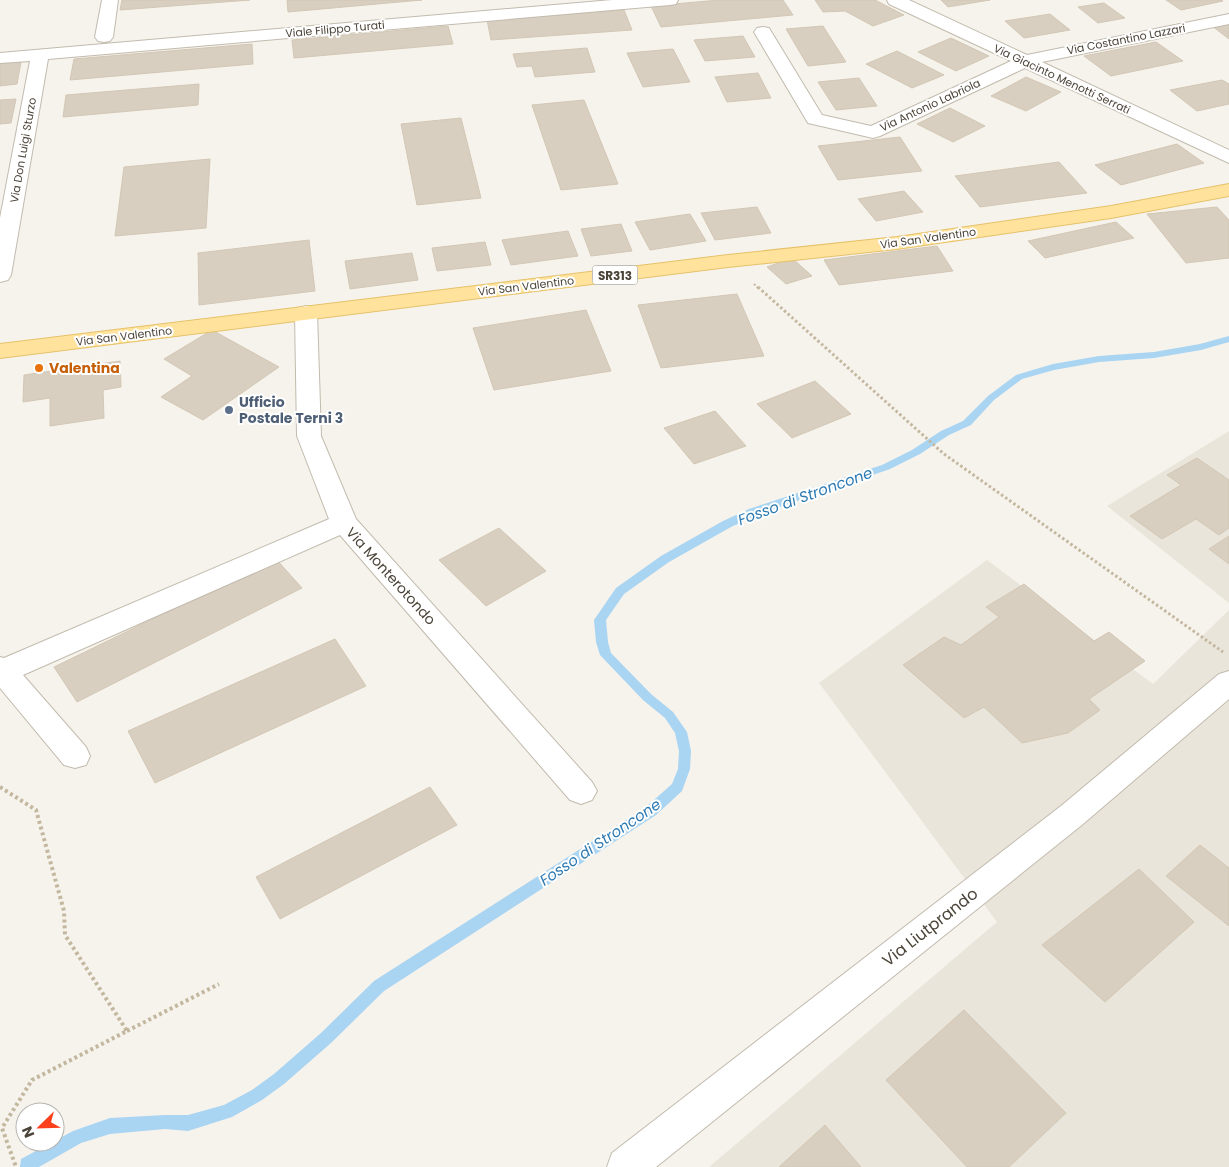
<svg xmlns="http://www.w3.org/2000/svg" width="1229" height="1167" font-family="Poppins,sans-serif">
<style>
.residential{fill:#eae5da}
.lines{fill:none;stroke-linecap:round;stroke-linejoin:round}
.stream{fill:#a9d4f2;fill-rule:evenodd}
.building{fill:#d8cfc1;stroke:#d3c7b4}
.minor-casing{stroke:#c2bbae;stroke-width:2}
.major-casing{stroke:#e6c16a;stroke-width:2}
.path-far2{stroke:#c4b79f;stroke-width:2;stroke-dasharray:2 2;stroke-linecap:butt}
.path-far1{stroke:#c4b79f;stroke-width:3;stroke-dasharray:2.5 2.5;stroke-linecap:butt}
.path{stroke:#c4b79f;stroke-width:4;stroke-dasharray:3 3;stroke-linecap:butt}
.minor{fill:#fff;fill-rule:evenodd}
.major{fill:#ffe39c;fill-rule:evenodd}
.food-dot{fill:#e8710a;stroke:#fff;stroke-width:2}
.service-dot{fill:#5c6f8a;stroke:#fff;stroke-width:2}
.labels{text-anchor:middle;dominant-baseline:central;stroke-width:4;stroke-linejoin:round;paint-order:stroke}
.far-street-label{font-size:11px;fill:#4b4439;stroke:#fff}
.shield{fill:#fff;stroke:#817c74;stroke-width:1}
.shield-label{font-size:12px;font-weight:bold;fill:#4b4439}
.food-label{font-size:14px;font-weight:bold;fill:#c56008;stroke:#fff;text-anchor:start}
.service-label{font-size:14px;font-weight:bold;fill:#4e5e75;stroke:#fff;text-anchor:start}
.street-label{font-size:14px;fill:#4b4439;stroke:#fff}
.water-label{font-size:15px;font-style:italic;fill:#2e7ab2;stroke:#fff}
.near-street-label{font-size:16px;fill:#4b4439;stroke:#fff}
</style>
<rect width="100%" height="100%" fill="#f6f3ec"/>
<path class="residential" d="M1229,431V603L1107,506Z
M987,560L1153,684L1229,610V1167H709L997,922L819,683Z"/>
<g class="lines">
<path class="stream" d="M1229,336V342L1201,350L1154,358L1099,362L1054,370L1022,379L994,400L971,425L949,435L920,454L890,469L757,515L731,527L669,562L624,594L606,620L608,642L611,653L651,694L673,712L687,732L691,751L690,769L682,791L656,815L384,991L331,1043L284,1084L262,1100L232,1117L188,1131L165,1129L110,1134L81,1143L39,1167H20L21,1159L73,1131L110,1118L165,1115H188L224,1105L252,1090L274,1074L321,1033L374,981L646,807L672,784L678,769L679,751L675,733L665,718L643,700L600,655L596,642L594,620L616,588L661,556L723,521L749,509L882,465L912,450L941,431L963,421L988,396L1016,375L1053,364L1099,356L1154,352L1200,344Z"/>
</g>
<path class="building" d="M122,0H250L120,10Z
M287,0H422L288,12Z
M719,0H783L793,15L661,27L651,6Z
M815,0H875L904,15L873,26L845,11L823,12Z
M941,0H990L948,7Z
M1166,0H1221L1223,1L1181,10Z
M1104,3L1125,18L1098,23L1078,7Z
M624,10L632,30L491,40L487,20Z
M1050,14L1070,30L1024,38L1005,21Z
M1229,23V39L1212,26Z
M448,26L453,44L294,58L292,40Z
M823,26L846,62L808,66L786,29Z
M743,36L755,57L705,61L694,40Z
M951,38L989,56L956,71L918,52Z
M1156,42L1183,61L1111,76L1084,56Z
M252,44L253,64L70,80L74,59Z
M587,48L595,72L535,77L532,66L517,67L513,54Z
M673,49L690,82L643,87L627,53Z
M897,51L944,75L912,88L866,64Z
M21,62L17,84L0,86V63Z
M758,73L771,98L727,102L715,77Z
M1026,77L1061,92L1026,111L991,96Z
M859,78L877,106L836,110L818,82Z
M1222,80L1229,84V104L1197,111L1170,90Z
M199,84L198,105L63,117L66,95Z
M16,99L11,123L0,124V100Z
M584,100L618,184L561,190L532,105Z
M950,108L985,126L953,142L917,124Z
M461,118L481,198L417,205L401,124Z
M900,137L922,171L838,180L818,146Z
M1177,144L1204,163L1121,185L1095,165Z
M210,159L206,228L115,236L124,167Z
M1059,162L1087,193L980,207L955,176Z
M904,191L923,212L876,221L858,199Z
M757,207L771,233L715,240L701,213Z
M1217,207L1229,220V258L1186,263L1147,214Z
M690,214L706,241L650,250L635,222Z
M1116,222L1134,238L1045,258L1028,241Z
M621,224L632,251L591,256L581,229Z
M568,231L578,256L511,265L502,240Z
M309,240L315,291L199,305L198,253Z
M485,242L491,265L437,271L432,248Z
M937,246L953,271L839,285L824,260Z
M412,253L418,280L350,289L345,261Z
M792,258L812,276L786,284L767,267Z
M737,294L764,356L661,368L638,305Z
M586,310L611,371L494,390L473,328Z
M212,330L279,367L203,420L161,397L192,376L164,359Z
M120,361L121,387L103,390L104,418L50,426V398L23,402L24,375Z
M815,381L851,414L792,438L757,404Z
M715,411L746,446L694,464L664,428Z
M1197,458L1229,480V528L1219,535L1196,519L1162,539L1130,516L1181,485L1167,475Z
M499,528L546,571L486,606L439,560Z
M1229,536V564L1209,549Z
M276,559L302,588L77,702L54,667Z
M1024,584L1094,641L1109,632L1145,661L1089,699L1100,710L1068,733L1022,743L984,707L964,718L903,665L944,637L961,645L999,617L986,607Z
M335,639L366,686L155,783L128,731Z
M430,787L457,825L280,919L256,877Z
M1200,845L1229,868V926L1166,876Z
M1139,869L1194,922L1105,1002L1042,945Z
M964,1010L1066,1113L1009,1167H967L886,1080Z
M825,1125L861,1167H779Z"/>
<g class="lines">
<defs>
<path id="minor" d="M102,0H118L113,37L110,41L104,42L98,41L95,37Z
M612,0H678L676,4L670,5L48,59L11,275L8,280L0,282V218L30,61L0,63V53Z
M887,0H909L1027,55L1229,14V24L1042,62L1229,150V163L1025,68L880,136L873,138L808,123L754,32L757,28L763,27L769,28L822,115L871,126L1011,61L889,4Z
M306,306L314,308L317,313L321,436L356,519L592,782L597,791L592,800L581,804L570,800L340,535L23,675L86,747L90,756L86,765L75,768L64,765L0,688V657L4,658L329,519L297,436L295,313L298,308Z
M1229,671V699L1083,824L656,1167H607L612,1153L1061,806L1219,674Z"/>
<path id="major" d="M1229,184V196L1111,218L897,249L728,267L0,358V344L728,255L897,237L1111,206Z"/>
</defs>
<use href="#minor" class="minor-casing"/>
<use href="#major" class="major-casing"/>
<path class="path-far2" d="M754,284L759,289"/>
<path class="path-far1" d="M758,287L944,454L1223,652"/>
<path class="path" d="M0,787L36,810L64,911L65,935L127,1031L32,1080L2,1128L16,1167
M127,1031L219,984"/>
<use href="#minor" class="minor"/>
<use href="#major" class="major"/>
</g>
<circle class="food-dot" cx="39" cy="368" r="5"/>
<circle class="service-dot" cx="229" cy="410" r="5"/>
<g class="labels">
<g class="far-street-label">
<text transform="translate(335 29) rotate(-5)">Viale Filippo Turati</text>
<text transform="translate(1126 39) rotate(-11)">Via Costantino Lazzari</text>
<text transform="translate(1062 79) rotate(25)">Via Giacinto Menotti Serrati</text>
<text transform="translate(930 105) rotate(-25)">Via Antonio Labriola</text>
<text transform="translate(23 150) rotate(-80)">Via Don Luigi Sturzo</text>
<text transform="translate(928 238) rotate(-8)">Via San Valentino</text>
<text transform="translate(526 286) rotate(-7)">Via San Valentino</text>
<text transform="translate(124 336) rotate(-7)">Via San Valentino</text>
</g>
<rect class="shield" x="592.5" y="265.5" width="45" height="19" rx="4"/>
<g class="shield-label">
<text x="615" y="275">SR313</text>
</g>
<g class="food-label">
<text x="49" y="368">Valentina</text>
</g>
<g class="service-label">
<text x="239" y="402">Ufficio<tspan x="239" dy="16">Postale Terni 3</tspan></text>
</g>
<g class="street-label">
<text transform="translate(391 576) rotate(48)">Via Monterotondo</text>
</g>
<g class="water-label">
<text transform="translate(805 496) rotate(-20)">Fosso di Stroncone</text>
<text transform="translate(600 842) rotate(-34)">Fosso di Stroncone</text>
</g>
<g class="near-street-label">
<text transform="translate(930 927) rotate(-38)">Via Liutprando</text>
</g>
</g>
<g transform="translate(40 1127) rotate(247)"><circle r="24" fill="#ffffff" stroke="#b7b4b0"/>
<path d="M0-4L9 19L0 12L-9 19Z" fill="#fc3f1d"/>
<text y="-8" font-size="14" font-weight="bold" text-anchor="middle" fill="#4b4439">N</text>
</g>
</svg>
